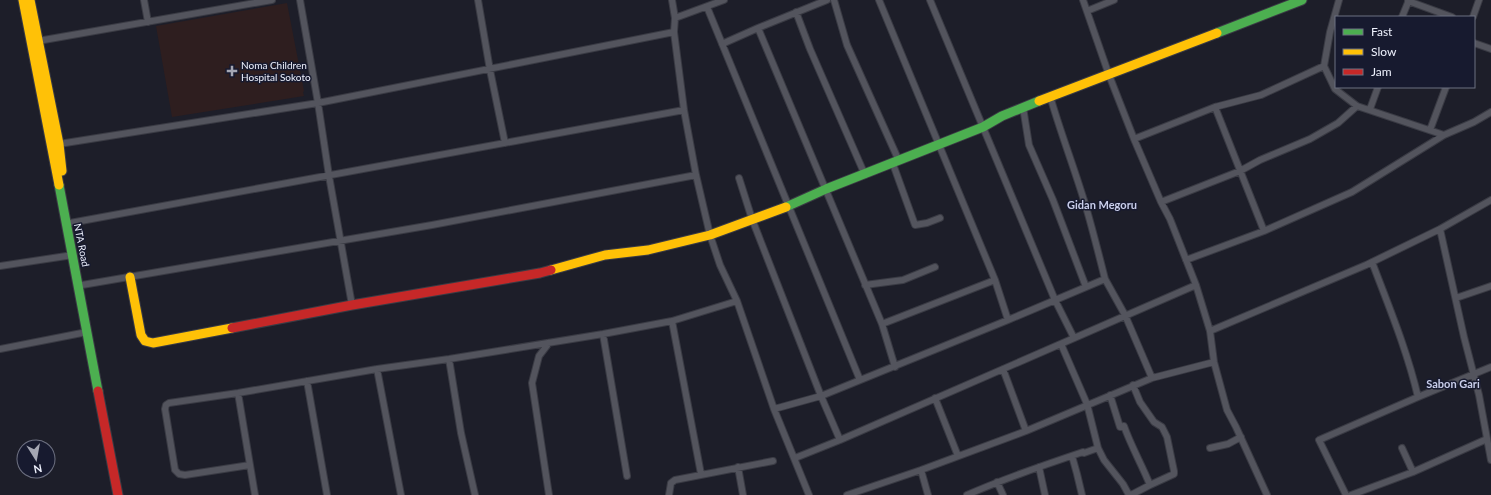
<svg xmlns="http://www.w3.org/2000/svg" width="1491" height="495" font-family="Lato,sans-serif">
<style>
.medical{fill:#2e1e1f}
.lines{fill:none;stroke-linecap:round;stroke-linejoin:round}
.street-casing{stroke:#3a3b44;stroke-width:8}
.fast-casing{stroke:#3a3b44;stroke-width:11}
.slow-casing{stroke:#3a3b44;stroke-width:11}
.jam-casing{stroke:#3a3b44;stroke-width:11}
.street{stroke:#53545d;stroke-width:6}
.fast{stroke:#4caf50;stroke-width:9}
.slow{stroke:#ffc107;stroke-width:9}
.jam{stroke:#c62828;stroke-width:9}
.poi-dot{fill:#a5a7b3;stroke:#171a2f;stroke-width:1.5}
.labels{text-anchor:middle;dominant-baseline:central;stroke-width:3;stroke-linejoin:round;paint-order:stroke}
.poi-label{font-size:10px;fill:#eef1fd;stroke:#171a2f;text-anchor:start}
.street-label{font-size:10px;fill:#eef1fd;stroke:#171a2f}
.neighbourhood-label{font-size:11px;font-weight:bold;fill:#c9ceeb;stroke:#171a2f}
</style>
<rect width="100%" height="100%" fill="#1d1e29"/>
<path class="medical" d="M287,3L304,91L303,92L304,96L172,117L156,26Z"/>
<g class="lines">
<defs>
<path id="street" d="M144,0L148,22
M300,0L318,103L329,176L352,305
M478,0L490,70L505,143
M672,0L675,18L674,32L684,110L696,175L710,235L720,265L737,301L774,409L809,495
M834,0L847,45L899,161
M879,0L995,280L1008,320
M930,0L1055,300L1074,338
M1083,0L1109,75L1134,139L1161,202L1170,219L1196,285L1210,331L1214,362L1227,410L1236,427L1267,495
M1339,0L1330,32L1324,66L1335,89L1357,106L1444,135L1474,122L1491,112
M1408,1L1452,17
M707,7L860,380
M1087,11L1114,0
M796,12L810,49L865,175
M1402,17L1409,0
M1473,17L1479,0
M675,18L724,0
M758,28L882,324L895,367
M38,41L272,0
M1474,43L1491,49
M722,44L758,28L827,0
M1023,107L1029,145L1053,200L1086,287
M1215,107L1264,231
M1370,109L1378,87
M1430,130L1446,87
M1134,139L1215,107L1261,95L1324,66
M59,144L318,103L674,32
M893,164L915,225L927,223L940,218
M739,178L752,219L821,396L840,440
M1491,200L1440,229L1464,337L1479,395L1491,460
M1161,202L1240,171L1260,160L1310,139L1338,123L1357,106
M70,223L684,110
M1186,260L1264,231L1352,192L1444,135
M1372,262C1389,307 1407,350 1418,397
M0,266L73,255
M1105,279L1125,315L1152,378
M82,285L432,225L696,175
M865,285L903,280L935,267
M1456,298L1491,286
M672,321L701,474
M882,324L995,280
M1210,331L1366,265L1440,229
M603,334L627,476
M549,343L539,356L532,383L549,495
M1061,344L1087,404L1098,448L1104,460L1123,484L1129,495
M0,349L87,332
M449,359L461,433L475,495
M377,369L401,495
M1003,369L1026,431
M307,381L327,495
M238,393L255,495
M1110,395L1120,427L1124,426C1131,446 1142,465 1150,485
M935,398L958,456
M774,409L821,396L1008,320L1105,279C1099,255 1093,231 1086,207C1075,170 1061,134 1050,96
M1210,448L1228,444L1241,437
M1402,448L1413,472
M1072,456L1077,474L1082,495
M795,458L840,440L1196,285
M250,465L185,475L179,474L175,470L165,409L166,405L169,403L238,393L377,369L449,359L603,334L672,321L737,301
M738,467L743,495
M1039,467L1045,495
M921,470L928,495
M997,482L1003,495
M669,495L671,483L675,480L773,461
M847,495L921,470L1026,431L1152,378L1214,362
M967,495C1005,478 1044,465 1083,452L1084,453L1098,448
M1131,495L1150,485L1174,474V471L1167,437L1162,427L1154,422L1140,402L1133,385
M1346,495L1319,440L1418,397L1491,367
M1351,495L1413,472L1487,439"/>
<path id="fast" d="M1217,33L1302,0
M59,185L98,391
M786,207L826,189L983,127L1002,116L1039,101"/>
<path id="slow" d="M23,0L59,185
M30,0L59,144L62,171
M1039,101L1217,33
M551,270L605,255L648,250L710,235L786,207
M130,277L141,335L145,341L153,343L232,328"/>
<path id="jam" d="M232,328L352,305L540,273L551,270
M98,391L118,495"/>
</defs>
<use href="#street" class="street-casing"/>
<use href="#fast" class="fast-casing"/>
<use href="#slow" class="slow-casing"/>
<use href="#jam" class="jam-casing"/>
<use href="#street" class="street"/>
<use href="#fast" class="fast"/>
<use href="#slow" class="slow"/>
<use href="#jam" class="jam"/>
</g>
<path class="poi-dot" d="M230 65h4v4h4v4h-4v4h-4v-4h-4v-4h4z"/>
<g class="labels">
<g class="poi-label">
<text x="241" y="65">Noma Children<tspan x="241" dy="12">Hospital Sokoto</tspan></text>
</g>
<g class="street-label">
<text transform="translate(82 245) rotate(79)">NTA Road</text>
</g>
<g class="neighbourhood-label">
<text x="1102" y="204">Gidan Megoru</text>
<text x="1453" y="383">Sabon Gari</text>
</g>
</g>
<rect x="1335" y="16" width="140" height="72" fill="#171a2f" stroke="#6d7081"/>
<rect x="1343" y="29" width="20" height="6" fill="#4caf50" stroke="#6d7081"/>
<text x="1371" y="36" font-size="12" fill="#eef1fd">Fast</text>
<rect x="1343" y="49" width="20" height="6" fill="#ffc107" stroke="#6d7081"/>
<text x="1371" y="56" font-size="12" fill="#eef1fd">Slow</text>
<rect x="1343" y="69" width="20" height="6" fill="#c62828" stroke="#6d7081"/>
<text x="1371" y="76" font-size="12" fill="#eef1fd">Jam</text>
<g transform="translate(36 459) rotate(169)"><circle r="19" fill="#171a2f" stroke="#6d7081"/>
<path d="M0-3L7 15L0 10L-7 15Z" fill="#a5a7b3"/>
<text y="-6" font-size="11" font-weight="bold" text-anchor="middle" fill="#eef1fd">N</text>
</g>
</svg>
